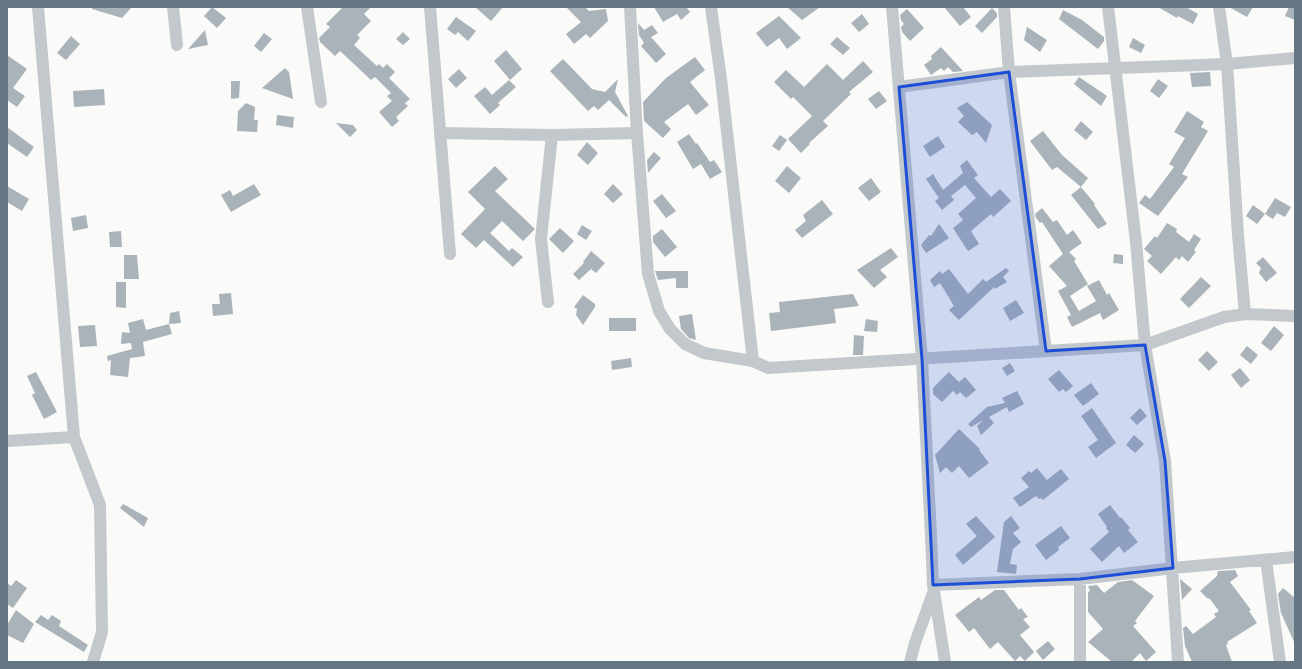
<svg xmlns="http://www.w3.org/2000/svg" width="1302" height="669" font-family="'Public Sans',sans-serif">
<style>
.building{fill:#aab3b9}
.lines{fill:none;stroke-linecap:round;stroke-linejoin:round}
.minor{stroke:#c3c8cc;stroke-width:12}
.marked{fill:#1d4ed8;fill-opacity:0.2;stroke:#1d4ed8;stroke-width:3;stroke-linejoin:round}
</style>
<rect width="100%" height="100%" fill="#fafaf8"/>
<path class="building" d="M92,7H132L122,18L92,9Z
M212,7L226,18L217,28L204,16Z
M343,7H371L364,14L371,21L357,35L360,38L354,45L377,66L379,64L383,68L387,64L395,72L389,78L410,99L405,103L408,106L396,117L399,121L392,127L379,112L392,101L387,96L391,93L375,77L371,80L340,51L335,56L320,42L319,38L330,27L326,24Z
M475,7H503L491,21Z
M566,7H585L589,11L606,9L608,21L590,38L586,34L574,44L566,34L581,22Z
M654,7H689L687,8L690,12L681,20L677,14L663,22Z
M787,7H820L802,20Z
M944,7H963L971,17L960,26Z
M1158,7H1186L1198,14L1193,24L1178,16L1177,18Z
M1229,7H1253L1247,17Z
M1289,7H1295V20L1285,16Z
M992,8L997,13V17L982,33L975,26Z
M907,9L924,28L910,41L902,32L901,27L904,24L901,20L900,15Z
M1063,10L1082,20L1104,37V41L1098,49L1059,19Z
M862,14L869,24L859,32L851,23Z
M779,16L801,38L787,49L779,38L767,47L756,33Z
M456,17L476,31L468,41L458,32L455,35L447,29Z
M638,23L644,30L652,25L658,33L651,37L666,54L656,63L641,46L644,43L639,35Z
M1027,27L1047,40L1040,52L1024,40Z
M205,30L208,45L188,49Z
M403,32L410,39L403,45L396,39Z
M264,33L272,39L261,52L254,46Z
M71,36L80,44L66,60L57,53Z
M837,37L850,48L843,55L830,44Z
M1133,38L1145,45L1141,53L1129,47Z
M941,47L963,71L953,72L948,67L944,71L941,68L931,75L924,65L932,59L931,56Z
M506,50L522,69L510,80L494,61Z
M7,55L27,69L13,88L25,96L17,107L7,100Z
M695,57L705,70L690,82L709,105L696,115L688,104L664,122L671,129L663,138L644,121L643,102L666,78Z
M563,59L592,89L605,92L618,79L615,92L628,116L626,117L609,100L598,110L594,106L588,111L550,71Z
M863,61L873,72L849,92L851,94L823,121L828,126L809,143L810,144L801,153L788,139L812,116L793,97L791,99L774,82L786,70L804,87L827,64L843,80Z
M285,68L289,72L293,99L262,88Z
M459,69L467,78L456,88L448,79Z
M1210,72L1211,86L1192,87L1190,73Z
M1079,77L1107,96L1101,106L1074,84Z
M1158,79L1168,86L1159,98L1150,91Z
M509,80L516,87L498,103L500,105L490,114L474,96L485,87L492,95Z
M231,81H240L239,98L231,99Z
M104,89L105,105L74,107L73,91Z
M879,91L887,101L876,109L868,99Z
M967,102L992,125L986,143L977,132L972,135L958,122L964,116L957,108Z
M246,103L255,107L254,120H258L257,132L237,131L238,111Z
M1187,111L1204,122L1201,127L1208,131L1182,174L1188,177L1158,216L1139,203L1145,195L1150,199L1174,167L1169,164L1185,138L1174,132Z
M277,115L294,117L293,128L276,125Z
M1081,121L1093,132L1086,140L1074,130Z
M336,123L353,125L357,130L350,137Z
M7,127L34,147L27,157L7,143Z
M1043,131L1062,155L1088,178L1081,187L1057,167L1052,170L1030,141Z
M689,134L696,144L697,143L710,162L714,160L722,172L710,179L701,164L693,169L677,142Z
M780,135L787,140L779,151L772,146Z
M938,136L945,147L930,157L923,146Z
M587,142L598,153L588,165L577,155Z
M654,152L661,158L648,173L647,160Z
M967,160L978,175L974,178L991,197L1000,189L1011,201L993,217L991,214L971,231L979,244L968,251L953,228L963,220L958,214L976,198L965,185L951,196L954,200L942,210L935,201L939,198L926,179L933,174L943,190L963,173L960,166Z
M495,166L508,179L495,191L535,229L523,241L502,221L490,233L509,251L512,248L523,257L513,267L484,240L476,248L461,234L485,209L468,192Z
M787,166L801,178L789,193L775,181Z
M871,178L881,192L869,201L858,188Z
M254,184L261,195L231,212L221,195L230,190L233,196Z
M613,184L623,194L613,203L604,194Z
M7,186L29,199L22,211L7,202Z
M1081,187L1095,204L1094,205L1107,224L1098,229L1071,195Z
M662,194L676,211L666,218L653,201Z
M1275,198L1291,207L1285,217L1277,213L1273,219L1265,214Z
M822,200L833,214L802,238L795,230L806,221L803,215Z
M1253,205L1265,214L1257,224L1246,216Z
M1042,208L1053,222L1057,220L1067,235L1073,230L1082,243L1069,252L1076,259L1074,261L1088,284L1070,296L1079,311L1096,301L1087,286L1099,280L1107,295L1109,293L1119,310L1103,320L1100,313L1072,327L1067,317L1071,315L1058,291L1067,286L1049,266L1063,254L1042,222L1040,223L1036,218L1035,214Z
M86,215L88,228L73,231L71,218Z
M1167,223L1177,229L1176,232L1189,242L1194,234L1201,239L1194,250L1196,252L1188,262L1182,256L1179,260L1176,257L1161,274L1147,261L1152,256L1144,249L1155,236L1157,238Z
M939,224L949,238L926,253L921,245L929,235L931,236Z
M582,225L592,231L586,240L577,234Z
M560,228L574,241L563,253L549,239Z
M662,229L677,247L665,257L653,242V236Z
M121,231L122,247H110L109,232Z
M891,248L898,257L880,270L887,277L874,288L857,270Z
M591,251L605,263L596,273L591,269L579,280L573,274L584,263L583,262Z
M1114,254L1123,255V264L1113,263Z
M124,255H137L139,279H124Z
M1263,257L1277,273L1266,282L1259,273L1261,268L1256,263Z
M1006,268L1009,271L1003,277L1007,282L995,289L994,287L959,320L949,310L954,306L940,283L934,287L930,280L940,271L942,274L949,269L968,294L983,279L986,282Z
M655,271H688V288H676V278L658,280Z
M1201,277L1211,286L1189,308L1180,299Z
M116,282H126V308L116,307Z
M231,293L233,314L213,316L212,304H220L219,294Z
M853,294L859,306L834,309L836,323L771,331L769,313L780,312L779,302Z
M583,295L595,304V307L583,325L576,315L577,309L574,307Z
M1016,300L1024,313L1010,321L1003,308Z
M179,311L181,323L169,324L170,313Z
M692,314L696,340L689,338L681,329L679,316Z
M609,318H636V331H609Z
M143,319L146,330L169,324L172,334L143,342L145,356L130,358L128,377L110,375L111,360L108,361L107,356L132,349L131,343L121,344L122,332L130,333L128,323Z
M866,319L878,321L877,332L864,331Z
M95,325L97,346L80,347L78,326Z
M1274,326L1284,335L1271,351L1261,343Z
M854,335L864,336L863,355H853Z
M1247,346L1258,355L1251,364L1240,355Z
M1207,351L1218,362L1209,371L1198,360Z
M631,358L632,367L612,370L611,361Z
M1010,363L1015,371L1007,376L1002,368Z
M1240,368L1250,380L1241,388L1231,375Z
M1059,370L1073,386L1066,392L1063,389L1059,392L1048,379Z
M36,372L57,412L44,419L32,395L35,393L27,376Z
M949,372L959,382L965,377L976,390L966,398L960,392L957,395L953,391L942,402L933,394V388Z
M1091,383L1099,394L1083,406L1074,395Z
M1017,391L1024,404L1009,412L1007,407L989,417L994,423L981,435L977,426L983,420L971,427L968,424L987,407L1005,403L1002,398Z
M1092,408L1116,443L1096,458L1088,447L1098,440L1081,416Z
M1140,408L1147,416L1137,425L1130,418Z
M959,429L980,449L979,450L989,463L969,478L959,466L952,473L946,467L940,473L935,455Z
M1134,435L1144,444L1135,453L1126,445Z
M1037,468L1047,480L1061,469L1069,479L1043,500L1041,498L1039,499L1036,496L1020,507L1013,498L1029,487L1021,478L1029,471L1031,473Z
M123,504L148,518L144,527L120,508Z
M1110,505L1120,518L1121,517L1130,528L1128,530L1138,542L1124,553L1119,546L1102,562L1090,549L1109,532L1106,528L1107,527L1098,514Z
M976,516L995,537L963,565L955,555L977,536L966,524Z
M1011,516L1020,528L1013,533L1021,542L1013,549L1010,564L1017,565L1016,574L997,572L1004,522Z
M1061,526L1070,538L1058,547L1059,550L1046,560L1035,545Z
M1235,570L1238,576L1230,582L1251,610L1249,611L1257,623L1227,642L1228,644L1226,645L1232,662H1192L1185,646L1183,628L1186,626L1193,634L1216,617L1214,614L1219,611L1210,599L1207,598L1200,591L1217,576L1218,571Z
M1180,579L1192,589L1182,600Z
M16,580L27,588L13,608L7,604V583L11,586Z
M1132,580L1154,596L1135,621L1137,623L1133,626L1156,652L1146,661L1140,653L1131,662H1112L1088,642L1103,629L1088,612V592L1090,591L1088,586L1097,585L1104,593L1118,582Z
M1283,588L1295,598V644L1281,613L1278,594Z
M995,590H1004L1019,610L1021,608L1028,617L1023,619L1030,627L1020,635L1034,652L1025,661L1020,656L1015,661L998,642L990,649L974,628L969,632L955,615L979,597L981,600Z
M16,610L34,624L23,643L7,635V625Z
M41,615L48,620L52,615L61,621L59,626L88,645L84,652L35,622Z
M1048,641L1055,649L1043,660L1036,651Z"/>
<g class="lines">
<path class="minor" d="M38,7L74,437L100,505L102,632L93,662
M173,7L177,45
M307,7L321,102
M430,7L450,254
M630,7L637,133L648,274L659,311L670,329L685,344L704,353L753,361L768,368L1145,345L1224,317L1245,314L1295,316
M711,7L721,79L753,361
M892,7L922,359L931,536L933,585L945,662
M1004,7L1009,72L1046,351
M1108,7L1136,242L1145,345L1165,461L1178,662
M1219,7L1227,64L1238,235L1245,314
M899,87L1009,72L1227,64L1295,58
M440,133L552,135L637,133
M548,302L541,239L552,135
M7,441L74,437
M1266,560L1280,662
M933,585L1080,579L1173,568L1295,557
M910,662L915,643L933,593
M1080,662V579"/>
</g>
<path class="marked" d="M1009,72L1046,351L1145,345L1165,461L1173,568L1080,579L933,585L922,359L899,87Z"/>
<rect width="1302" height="669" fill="none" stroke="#657683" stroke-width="16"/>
</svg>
